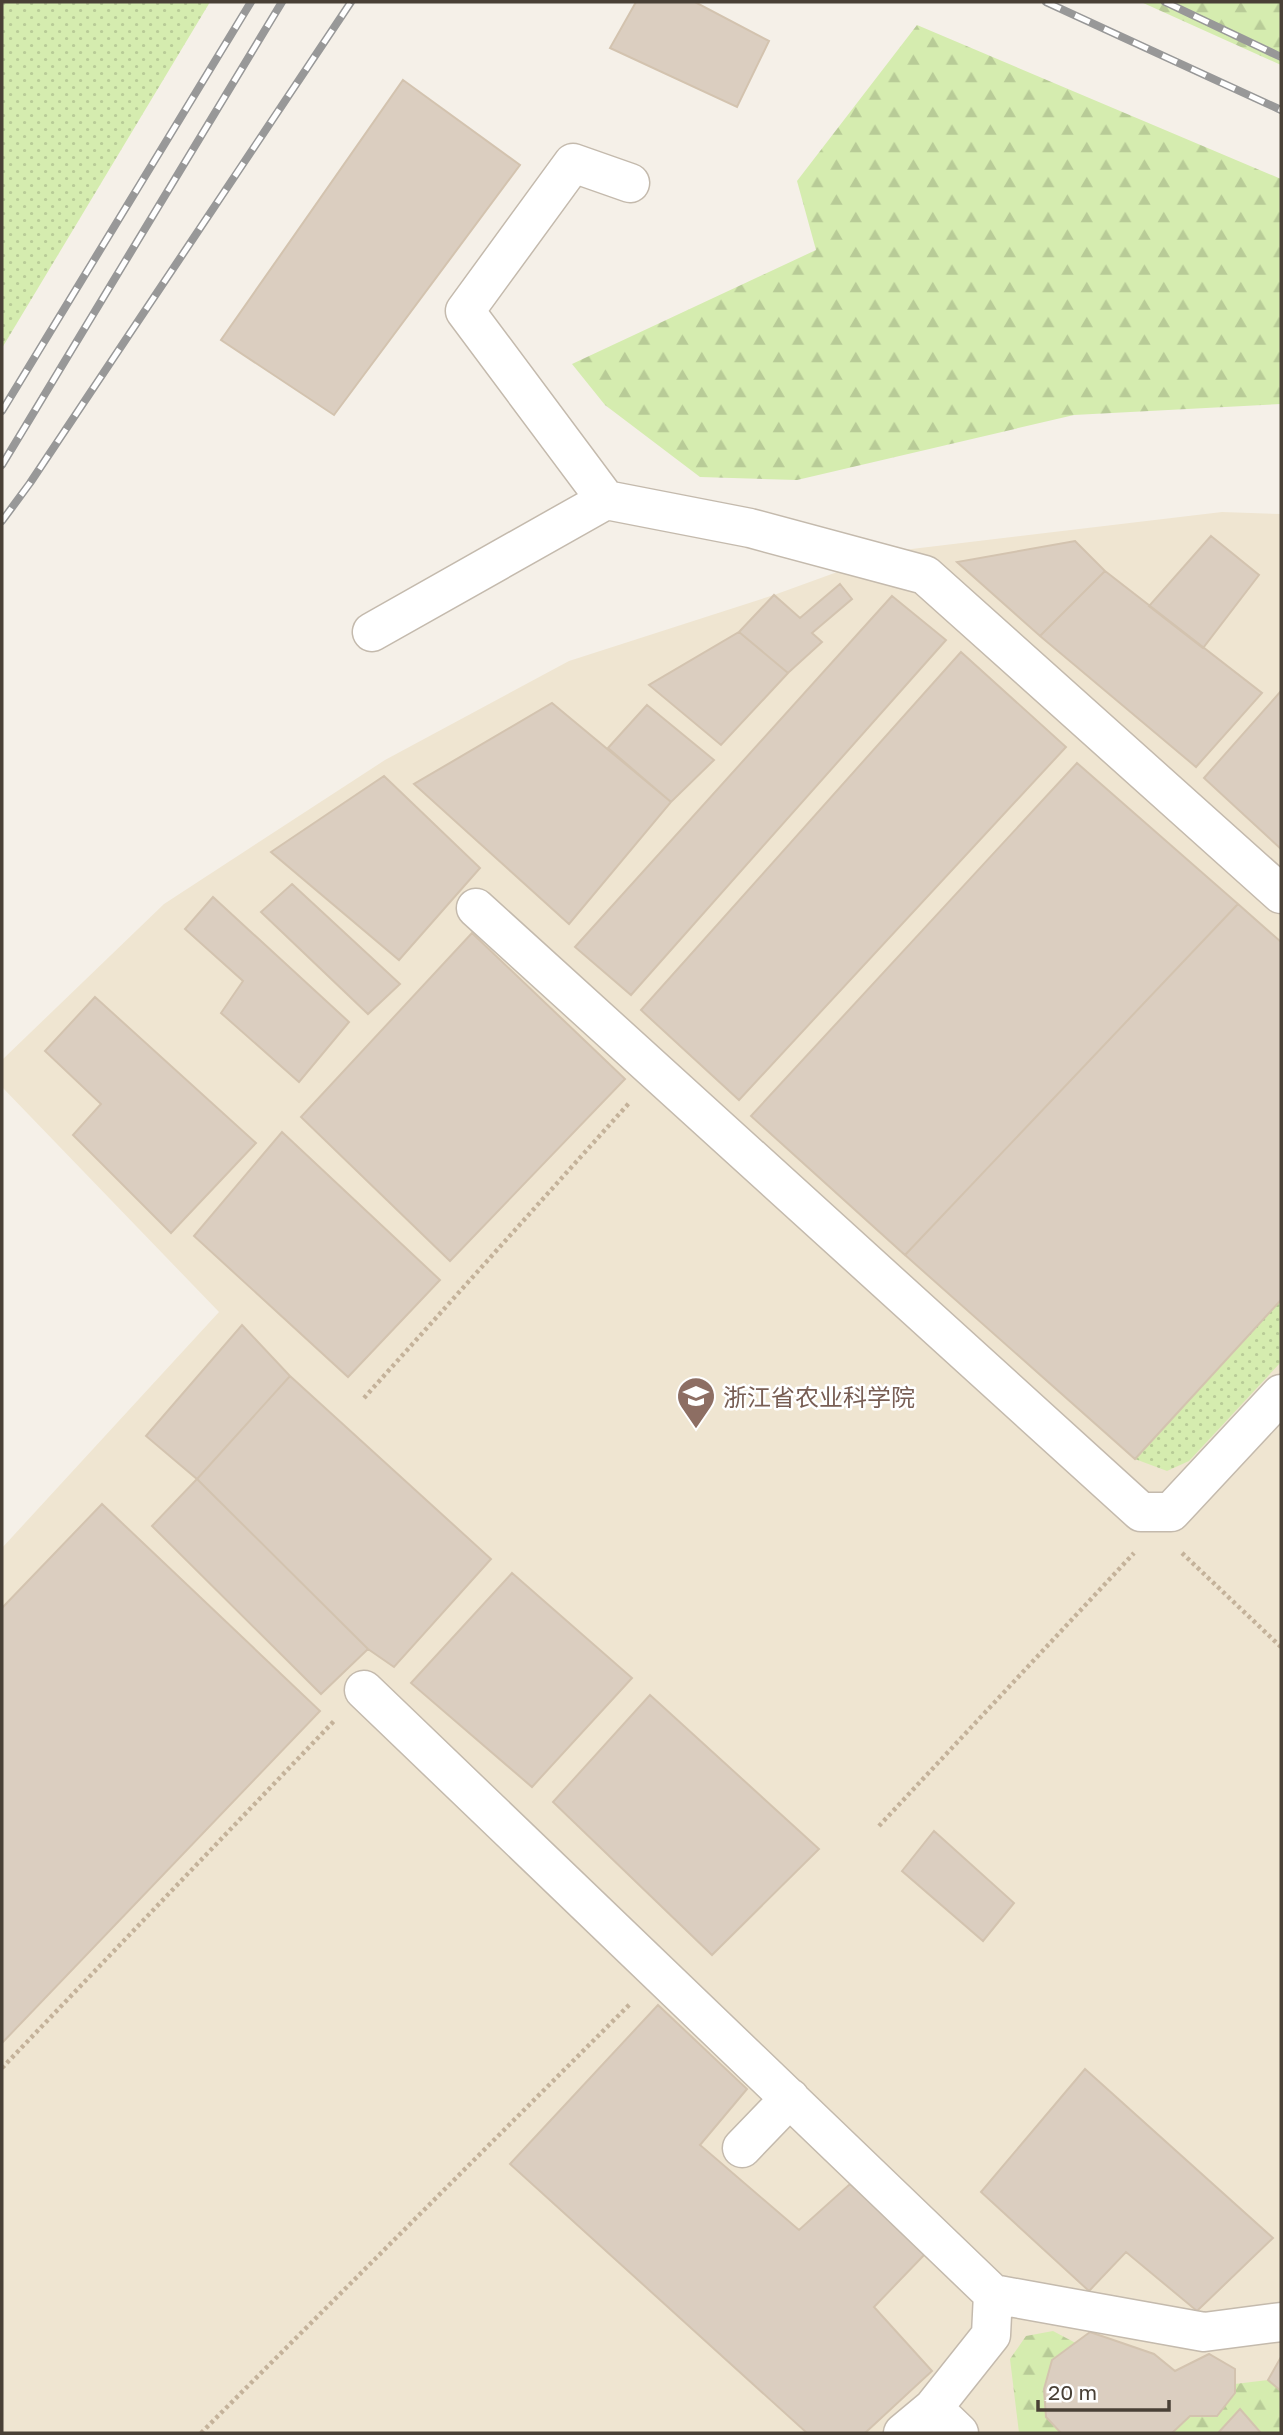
<svg xmlns="http://www.w3.org/2000/svg" width="1283" height="2435" font-family="'Golos Text','Noto Sans SC',sans-serif">
<style>
.education{fill:#efe5d1}
.grass{fill:url(#grass-dots)}
.forest{fill:url(#forest-firs)}
.building{fill:#dbcec0;stroke:#d3c3af;stroke-width:2}
.lines{fill:none;stroke-linecap:round;stroke-linejoin:round}
.minor-casing{stroke:#c4baad;stroke-width:41}
.path{stroke:#c4b29a;stroke-width:4.5;stroke-dasharray:3.5 3.5;stroke-linecap:butt}
.minor{stroke:#fff;stroke-width:38}
.rail-casing{stroke:#989898;stroke-width:8}
.rail{stroke:#fff;stroke-width:5;stroke-dasharray:16;stroke-linecap:butt}
.labels{text-anchor:middle;dominant-baseline:central;stroke-width:5;stroke-linejoin:round;paint-order:stroke}
.education-label{font-size:24px;fill:#785e54;stroke:#fff;text-anchor:start}
</style>
<defs>
<pattern id="grass-dots" width="8" height="8" patternUnits="userSpaceOnUse" patternTransform="scale(1.75)"><rect width="8" height="8" fill="#d5ecaf"/><path d="M2 2h.1M6 6h.1" fill="none" stroke="#b8cb97" stroke-width="1.8" stroke-linecap="round"/></pattern>
<pattern id="forest-firs" width="22" height="20" patternUnits="userSpaceOnUse" patternTransform="scale(1.75)"><rect width="22" height="20" fill="#d5ecaf"/><path d="M5 1l3.5 6h-7zM16 11l3.5 6h-7z" fill="#b8cb97"/></pattern>
</defs>
<rect width="100%" height="100%" fill="#f5f0e8"/>
<path class="education" d="M1222,512L1281,514V2433H2V1548L219,1312L2,1087V1060L164,904L385,760L569,661L774,595L895,551Z"/>
<path class="grass" d="M2,2H210L2,348Z
M1281,1300V1362L1189,1461L1167,1471L1135,1459Z"/>
<path class="forest" d="M1141,2H1281V65Z
M917,25L1281,179V404L1074,415L797,480L700,477L605,405L572,364L816,250L797,181Z
M1053,2331L1168,2392L1268,2380L1281,2391V2433H1019L1010,2359L1026,2336Z"/>
<path class="building" d="M636,2H695L769,41L737,107L610,48Z
M403,80L520,165L334,415L221,340Z
M1211,536L1259,575L1203,648L1149,606Z
M1075,541L1105,571L1040,636L957,562Z
M1105,571L1262,693L1196,767L1040,636Z
M840,584L852,599L812,633L822,642L788,673L739,632L774,595L800,618Z
M892,596L946,640L631,995L575,947Z
M739,632L788,673L721,745L649,685Z
M961,652L1066,747L739,1100L641,1010Z
M1281,691V849L1204,778Z
M552,703L671,802L569,924L414,784Z
M647,705L714,760L671,802L608,748Z
M1077,763L1238,904L905,1255L751,1116Z
M384,776L480,868L399,960L271,852Z
M292,884L400,984L368,1014L261,912Z
M213,897L349,1022L299,1082L221,1013L243,981L185,929Z
M1238,904L1281,942V1300L1135,1459L905,1255Z
M472,933L625,1079L450,1261L301,1117Z
M95,997L256,1143L171,1233L73,1135L101,1104L45,1051Z
M282,1132L440,1280L348,1377L194,1236Z
M242,1325L290,1376L197,1479L146,1436Z
M290,1376L491,1559L394,1667L368,1649L197,1479Z
M197,1479L368,1649L321,1694L152,1526Z
M102,1504L320,1711L2,2043V1608Z
M512,1573L632,1678L532,1787L411,1683Z
M650,1695L819,1849L712,1955L553,1802Z
M934,1831L1014,1903L983,1941L902,1871Z
M658,2005L747,2089L700,2145L799,2230L850,2184L926,2253L874,2307L932,2371L865,2433H807L510,2164Z
M1085,2069L1273,2238L1197,2311L1126,2252L1089,2291L981,2192Z
M1090,2332L1154,2354L1175,2371L1209,2354L1235,2369V2393L1217,2416H1190L1172,2433H1061L1046,2417L1044,2389L1052,2360Z
M1281,2357V2391L1268,2380Z
M1240,2409L1261,2433H1218Z"/>
<g class="lines">
<defs>
<path id="minor" d="M606,500L465,311L573,163L630,183
M372,632L606,500L750,528L925,575L1281,894
M476,908L1141,1512H1171L1281,1394
M364,1690L993,2294L991,2335L933,2408L903,2433
M742,2148L790,2098
M993,2294L1204,2332L1281,2322
M933,2408L959,2433"/>
</defs>
<use href="#minor" class="minor-casing"/>
<path class="path" d="M364,1398L630,1102
M1182,1553L1281,1647
M879,1826L1134,1553
M2,2068L335,1720
M201,2433L631,2003"/>
<use href="#minor" class="minor"/>
<defs>
<path id="rail" d="M1046,2L1281,110
M1165,2L1281,57
M2,411L251,2
M2,465L282,2
M2,521L30,483L351,2"/>
</defs>
<use href="#rail" class="rail-casing"/>
<use href="#rail" class="rail"/>
</g>
<defs>
<symbol id="university-pin" viewBox="-11 -11 22 30"><path d="M0 17L-7.5 6A9.5 9.5 0 1 1 7.5 6Z" fill="#8d6e63" stroke="#fff"/><path d="M0-5L7-2L0 1L-7-2ZM-4 1L0 2.5L4 1V4Q0 6-4 4Z" fill="#fff"/></symbol>
</defs>
<g fill-rule="evenodd">
<use href="#university-pin" x="674" y="1374" width="44" height="60"/>
</g>
<g class="labels">
<g class="education-label">
<text x="723" y="1396">浙江省农业科学院</text>
</g>
</g>
<rect width="1283" height="2435" fill="none" stroke="#494036" stroke-width="7"/>
<path d="M1038 2400v10h131v-10" fill="none" stroke="#494036" stroke-width="3.5"/>
<text x="1048" y="2400" font-size="21" fill="#494036" stroke="#ffffff" stroke-width="5" paint-order="stroke">20 m</text>
</svg>
